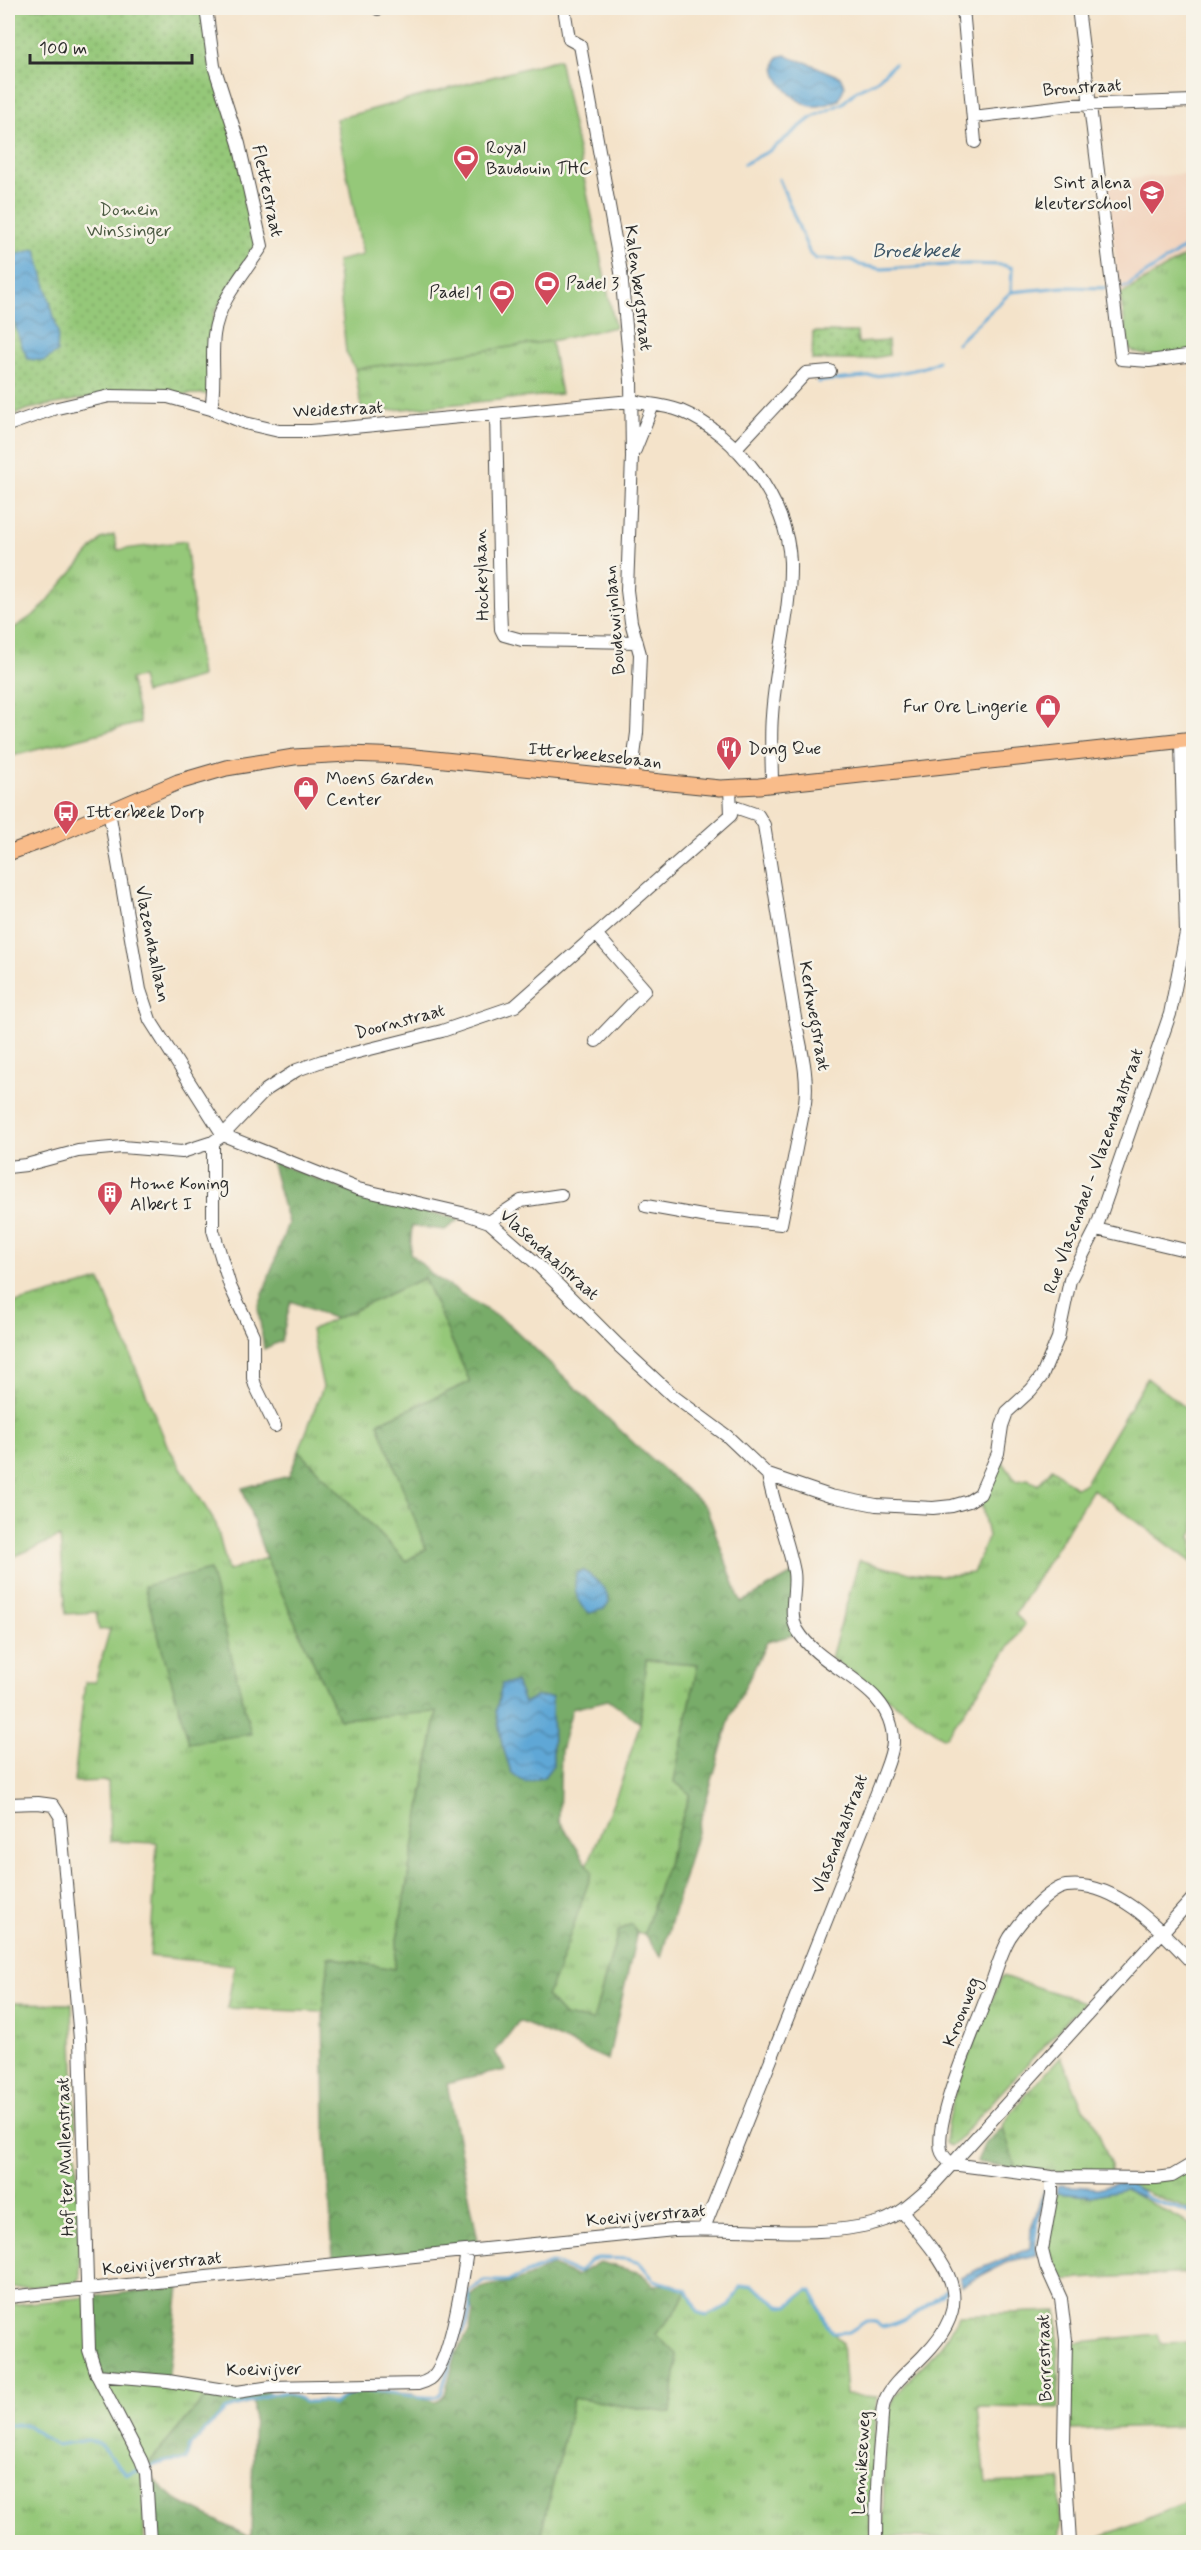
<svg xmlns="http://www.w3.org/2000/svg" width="1201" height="2550" font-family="Mynerve,sans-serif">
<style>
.built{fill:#f2d4be}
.grass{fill:url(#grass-tufts);stroke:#607a52;stroke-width:1.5}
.forest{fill:url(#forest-crowns);stroke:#526c4a;stroke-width:1.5;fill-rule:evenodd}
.park{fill:url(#park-dots);stroke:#607a52;stroke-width:1.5}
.garden{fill:#95c879;stroke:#607a52;stroke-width:1.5}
.water{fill:url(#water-waves);stroke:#456980;stroke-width:1.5}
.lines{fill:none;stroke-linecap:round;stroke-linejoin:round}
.stream{stroke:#5fa7d6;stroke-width:3}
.minor-casing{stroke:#494743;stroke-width:14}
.major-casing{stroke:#494743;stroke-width:17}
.minor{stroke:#fff;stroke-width:12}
.major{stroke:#f9bc8a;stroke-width:15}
.labels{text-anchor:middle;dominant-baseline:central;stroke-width:5;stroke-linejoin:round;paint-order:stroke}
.street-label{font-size:18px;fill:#2b2b2b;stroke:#f7f3e8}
.poi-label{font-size:18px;fill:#2b2b2b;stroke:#f7f3e8;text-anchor:start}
.park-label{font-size:18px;fill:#4b5a42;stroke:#f7f3e8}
.water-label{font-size:20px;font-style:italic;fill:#3d5667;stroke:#f7f3e8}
</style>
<defs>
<pattern id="grass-tufts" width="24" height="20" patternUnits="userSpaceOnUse" patternTransform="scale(1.5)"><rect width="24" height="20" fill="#95c879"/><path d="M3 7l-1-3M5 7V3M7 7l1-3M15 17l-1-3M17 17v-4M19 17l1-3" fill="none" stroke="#7aa363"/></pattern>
<pattern id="forest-crowns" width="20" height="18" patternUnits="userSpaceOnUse" patternTransform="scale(1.5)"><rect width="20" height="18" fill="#78ac69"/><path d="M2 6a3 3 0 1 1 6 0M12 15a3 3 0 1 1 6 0" fill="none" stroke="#638c57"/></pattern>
<pattern id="park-dots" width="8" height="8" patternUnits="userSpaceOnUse" patternTransform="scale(1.5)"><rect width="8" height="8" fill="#95c879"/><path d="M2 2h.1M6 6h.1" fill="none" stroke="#7aa363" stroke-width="1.8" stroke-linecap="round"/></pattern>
<pattern id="water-waves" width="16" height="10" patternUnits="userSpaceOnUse" patternTransform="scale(1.5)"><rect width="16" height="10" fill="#5fa7d6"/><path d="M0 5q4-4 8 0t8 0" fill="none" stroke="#4f88ae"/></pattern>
</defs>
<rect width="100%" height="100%" fill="#f7f3e8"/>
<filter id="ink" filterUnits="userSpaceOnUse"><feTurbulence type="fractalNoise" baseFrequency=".0167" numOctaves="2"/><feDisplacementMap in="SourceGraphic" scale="12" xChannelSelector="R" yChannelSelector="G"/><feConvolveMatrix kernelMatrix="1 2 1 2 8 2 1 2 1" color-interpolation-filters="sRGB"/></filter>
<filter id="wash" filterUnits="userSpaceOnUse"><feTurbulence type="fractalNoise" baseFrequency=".008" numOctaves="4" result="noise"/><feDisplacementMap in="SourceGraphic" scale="24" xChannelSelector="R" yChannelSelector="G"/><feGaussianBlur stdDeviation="1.35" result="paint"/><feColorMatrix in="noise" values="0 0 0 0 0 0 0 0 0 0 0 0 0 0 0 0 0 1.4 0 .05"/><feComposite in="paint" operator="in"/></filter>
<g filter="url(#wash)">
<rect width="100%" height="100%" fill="#f4e3ca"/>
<path class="built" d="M1193,173V251L1120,295L1107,181Z"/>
<path class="grass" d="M1193,251V351C1174,352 1144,362 1129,348L1120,295Z
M551,341L561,394L362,413L355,369Z
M114,535L118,550L186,541L201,677L145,693L141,677L130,679L140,723L8,757V632L38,612L101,539Z
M424,1278L470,1382L378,1423L427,1550L406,1561L299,1451L323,1387L311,1330Z
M100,1280L167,1445L216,1524L228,1571L266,1558L339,1719L437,1711L397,1940L394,1970L330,1957L323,2012L227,2008L235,1965L150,1956L157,1843L110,1841L108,1781L74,1782L85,1682H95L110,1629L99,1630L96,1612L66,1614L60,1537L8,1559V1305Z
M1147,1378L1193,1414L1194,1531L1190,1537L1193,1540V1563L1093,1489L1015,1614L1025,1624L946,1737H943L831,1658L859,1560C898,1572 932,1579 973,1573L988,1536L980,1498L1000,1458L1016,1481L1028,1479L1038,1485L1052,1468L1076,1488L1085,1483Z
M646,1660L698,1664L674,1781L690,1794L644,1934L637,1932L631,1924L618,1932L593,2022L564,2016L546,1996L557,1973L591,1873L587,1866L621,1783L640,1723Z
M1002,1976L1084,2002L951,2147L945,2143C947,2094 983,2023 1002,1976Z
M8,2003L72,2004L80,2277L75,2283L8,2289Z
M1061,2056L1082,2106L1092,2117L1111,2165V2174L1016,2169L1003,2128L1004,2123L1025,2095Z
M1193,2170V2211L1151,2195L1128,2183Z
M1125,2189L1191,2225L1193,2236V2273L1058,2280L1048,2256L1047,2238L1056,2193L1091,2196Z
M752,2285L779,2305L788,2306L808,2290L812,2291L827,2325L842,2343L846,2395L877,2397L869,2542H539L573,2398L671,2413L655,2334L674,2314L687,2290L697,2311L706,2316L730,2305L740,2287Z
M89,2297L92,2364L213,2388L143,2470L144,2542H8V2305Z
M1057,2311L1059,2408L978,2407L986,2483L1060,2480V2542L883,2537C884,2509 882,2414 896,2395C917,2365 946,2352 958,2315Z
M1158,2334L1161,2343L1193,2342V2426L1070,2430L1071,2343Z
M1193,2475V2542H1089L1193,2499Z"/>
<path class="forest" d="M271,1161L373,1201L460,1219L445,1230L412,1226L410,1253L435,1277L509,1324L642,1451L706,1507L741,1603L794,1573L797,1630L793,1635L767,1642L730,1718L661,1957L644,1934L690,1794L674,1781L698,1664L646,1660L640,1723L608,1700L572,1709L561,1751L559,1820L592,1872L557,1973L546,1996L564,2016L593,2021L618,1932L631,1924L637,1932L608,2060L519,2021L495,2052L506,2070L471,2077L447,2084L479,2245L333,2259L325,2123L323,2012L329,1957L394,1969L397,1940L437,1712L339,1719L266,1558L242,1488L289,1476L299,1451L406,1561L426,1549L378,1423L470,1382L424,1278L335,1319L291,1301L281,1341L264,1349L258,1308L288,1223ZM502,1684L520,1692L524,1703L552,1697L553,1765Z
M210,1570L251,1734L189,1743L144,1586Z
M1003,2127L1016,2169L977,2162L984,2145Z
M599,2262L641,2273L653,2285L671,2284L687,2290L674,2314L655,2334L677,2354L671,2413L573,2398L539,2542H394V2537L363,2535L360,2542H155L151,2477L178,2501L251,2538L254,2402L225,2410L191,2446L186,2460L168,2461L148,2467V2464L210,2392L269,2391V2395L285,2392L306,2402L323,2401L334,2405L349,2394L370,2391L414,2394L434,2402L438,2401L445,2394L456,2354L470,2329L473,2311L470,2298C483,2282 494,2286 512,2282C526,2279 539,2271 552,2266L576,2276Z
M179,2287L168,2381L97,2375L89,2297Z"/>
<path class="park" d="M8,8H202L259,244L214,313L209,394L104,395L29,409L8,417Z
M813,332H857L858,343L888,341L889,355L863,360H812Z"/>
<path class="garden" d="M559,59L615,327L551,341L355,369L346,352L337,261L363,255L336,119Z"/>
<path class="water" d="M786,55C795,61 801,60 810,64C821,68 828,73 839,76L845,85L839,100C830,103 820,108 811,106C794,102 767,76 778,57Z
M36,249L58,332L57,352L44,361L28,359C12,328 7,292 8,257Z
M583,1570C594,1578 608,1588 609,1602L604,1609L590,1613C577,1607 572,1586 577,1573Z
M516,1682L524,1703L535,1697H552L553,1765L544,1777L525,1783L511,1772L502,1744L496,1711L502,1684Z
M1116,2183H1129L1142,2192L1141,2198L1125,2189L1091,2196L1056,2193L1057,2186L1060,2185L1098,2188Z
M1045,2186L1047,2189L1035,2233L1037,2255L1009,2261L961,2286L960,2277L1030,2248L1031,2229Z"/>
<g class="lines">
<path class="stream" d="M744,164L771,150L811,118L843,103L857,90L876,81L894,64
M779,179L810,254L816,259L852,260L860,265L882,269L967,264L1003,265L1012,268L1011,292
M1123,287L1127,286L1190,244
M957,343L1011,292L1063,287L1105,288
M818,382C848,377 915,376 938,361
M1139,2193L1149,2199L1194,2214
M1035,2240L1038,2217
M8,2425H27L56,2445L88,2440L99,2444L127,2474L141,2470
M148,2467L168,2461L186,2460L190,2446L225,2410L254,2401L261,2397L285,2392L306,2402L323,2401L334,2405C339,2401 345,2396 350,2394C375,2385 410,2399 436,2397L441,2393L456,2343L467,2323L470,2308L469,2292L484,2281H508L551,2263C562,2263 568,2272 579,2272L591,2260L598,2258L626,2259L640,2263L654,2280L687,2290L697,2311L706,2316L730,2305L740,2287L752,2285L779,2305L788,2306L808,2290L812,2291L827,2325L833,2333L849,2332L866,2321L876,2322L881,2327C907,2323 926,2306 946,2290"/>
</g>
</g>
<g filter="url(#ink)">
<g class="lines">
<defs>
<path id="minor" d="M206,8L214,66L239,144L262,246C244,274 218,301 214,335C211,359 216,384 211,409
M378,8V9
M564,8L569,39L580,45L621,272L631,380L632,457L627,590L631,622L640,654L637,733L631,779
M963,8L975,142
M1078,8L1121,359L1149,361L1194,355
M973,117L1072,105L1194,101
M496,415L500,605L501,629L504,635L522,640L637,642
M8,425L53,409L110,396L168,397L211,409L245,423L279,431H311L631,401C647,404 666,405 681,411C737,434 788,501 790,562C791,614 775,665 772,716C770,738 772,762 772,784
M735,449L806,373L830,371
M635,450L653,405
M109,811L140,990L150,1020L223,1135L358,1189L466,1214L489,1222L537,1264L618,1345L673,1396L727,1436L768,1475L830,1496L876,1505L933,1508L952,1506L969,1501L980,1494L998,1453L1002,1426L1007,1412L1031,1390L1042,1376L1058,1338L1070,1280L1096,1229L1170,1014L1186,933L1181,742
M596,934L645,990L596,1041
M213,1142V1230L230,1286L253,1335V1378L255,1385L275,1426
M8,1167L26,1165L78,1151L122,1147L182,1152L213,1142L223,1135L266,1090L297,1070L322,1061L442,1031L515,1006L731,815L730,787
M646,1206L708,1217L781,1224L805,1103C809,1072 799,1043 794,1012C784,950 774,887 764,825L758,815L732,806
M489,1222L521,1201L561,1195
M1096,1229L1194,1252
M8,1804L38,1803L53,1805L60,1816L80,2039L89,2350L97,2375L141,2460L146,2473L150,2542
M951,2164C947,2160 942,2155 941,2150C934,2117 976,2027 988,1993C995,1975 1000,1954 1010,1937C1020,1922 1048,1889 1066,1886C1116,1879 1163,1932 1194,1965
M951,2164L1052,2177L1156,2178L1172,2176L1194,2163
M1052,2177V2194L1042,2250L1046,2266L1061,2299L1066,2340L1064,2442L1070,2542
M704,2228L880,1785C884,1772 893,1755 893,1741C893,1684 823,1672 798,1631C787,1614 797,1591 794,1572C788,1539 774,1508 768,1475
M8,2297L674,2230C738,2226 826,2241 885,2220C903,2213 918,2197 933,2185L1194,1897
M97,2375L168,2381L237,2392L271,2387L418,2384C422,2383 427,2381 430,2379C451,2364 463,2277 467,2251
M876,2542C876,2506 877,2469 881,2432C882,2422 881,2409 885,2400C892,2383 911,2369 924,2355C983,2295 942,2263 902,2211"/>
<path id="major" d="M8,853L44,840L178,782L226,768L294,757L348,754L405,756L720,788L759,786L1194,739"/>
</defs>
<use href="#minor" class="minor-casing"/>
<use href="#major" class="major-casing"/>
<use href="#minor" class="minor"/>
<use href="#major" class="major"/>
</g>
</g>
<defs>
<symbol id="stadium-pin" viewBox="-11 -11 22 30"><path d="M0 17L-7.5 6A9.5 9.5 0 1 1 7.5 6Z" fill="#d1495b" stroke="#f7f3e8"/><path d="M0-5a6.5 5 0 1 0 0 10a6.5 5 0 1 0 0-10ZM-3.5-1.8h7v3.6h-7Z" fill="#fff"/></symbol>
<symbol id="school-pin" viewBox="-11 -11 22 30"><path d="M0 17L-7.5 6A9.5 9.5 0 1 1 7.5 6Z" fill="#d1495b" stroke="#f7f3e8"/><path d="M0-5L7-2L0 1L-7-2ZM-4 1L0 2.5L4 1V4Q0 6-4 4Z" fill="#fff"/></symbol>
<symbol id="shop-pin" viewBox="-11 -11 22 30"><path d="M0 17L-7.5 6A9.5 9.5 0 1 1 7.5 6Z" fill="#d1495b" stroke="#f7f3e8"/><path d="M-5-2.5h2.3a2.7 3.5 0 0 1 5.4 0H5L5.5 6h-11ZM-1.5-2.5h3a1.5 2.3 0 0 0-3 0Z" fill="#fff"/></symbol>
<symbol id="restaurant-pin" viewBox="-11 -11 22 30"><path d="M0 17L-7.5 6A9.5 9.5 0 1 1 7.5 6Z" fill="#d1495b" stroke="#f7f3e8"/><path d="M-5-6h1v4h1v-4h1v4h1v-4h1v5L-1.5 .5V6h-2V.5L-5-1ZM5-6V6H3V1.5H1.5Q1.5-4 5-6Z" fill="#fff"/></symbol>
<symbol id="bus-pin" viewBox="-11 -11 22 30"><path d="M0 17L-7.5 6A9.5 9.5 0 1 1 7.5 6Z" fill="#d1495b" stroke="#f7f3e8"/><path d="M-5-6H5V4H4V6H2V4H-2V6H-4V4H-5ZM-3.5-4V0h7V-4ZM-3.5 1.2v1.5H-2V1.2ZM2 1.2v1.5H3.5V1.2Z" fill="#fff"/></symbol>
<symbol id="building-pin" viewBox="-11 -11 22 30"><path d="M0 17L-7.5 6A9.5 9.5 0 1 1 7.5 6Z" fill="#d1495b" stroke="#f7f3e8"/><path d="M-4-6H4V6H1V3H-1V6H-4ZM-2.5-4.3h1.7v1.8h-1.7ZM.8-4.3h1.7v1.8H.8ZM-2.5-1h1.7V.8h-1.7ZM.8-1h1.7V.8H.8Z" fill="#fff"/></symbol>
</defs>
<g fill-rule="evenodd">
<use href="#stadium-pin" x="451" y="143" width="30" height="40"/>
<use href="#school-pin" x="1137" y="178" width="30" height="40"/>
<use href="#stadium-pin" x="532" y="269" width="30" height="40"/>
<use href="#stadium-pin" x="487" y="278" width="30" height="40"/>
<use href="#shop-pin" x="1033" y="692" width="30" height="40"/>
<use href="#restaurant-pin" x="714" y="734" width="30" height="40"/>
<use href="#shop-pin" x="291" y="774" width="30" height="40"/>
<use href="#bus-pin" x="51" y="798" width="30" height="40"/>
<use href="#building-pin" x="95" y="1179" width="30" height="40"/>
</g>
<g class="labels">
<g class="street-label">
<text transform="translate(1082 88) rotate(-4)">Bronstraat</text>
<text transform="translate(267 191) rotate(78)">Flettestraat</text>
<text transform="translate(638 288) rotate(83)">Kalenbergstraat</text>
<text transform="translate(338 410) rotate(-3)">Weidestraat</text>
<text transform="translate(482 575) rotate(-92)">Hockeylaan</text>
<text transform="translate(615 620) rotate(-95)">Boudewijnlaan</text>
<text transform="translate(595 756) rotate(6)">Itterbeeksebaan</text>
<text transform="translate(152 944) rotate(79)">Vlazendaallaan</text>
<text transform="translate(814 1016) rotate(80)">Kerkwegstraat</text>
<text transform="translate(400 1022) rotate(-15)">Doornstraat</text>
<text transform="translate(1094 1171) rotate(-70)">Rue Vlasendael - Vlazendaalstraat</text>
<text transform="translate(549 1255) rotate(42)">Vlasendaalstraat</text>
<text transform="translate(840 1834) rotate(-69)">Vlasendaalstraat</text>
<text transform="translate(962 2012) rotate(-69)">Kroonweg</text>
<text transform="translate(66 2157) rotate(-92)">Hof ter Mullenstraat</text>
<text transform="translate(646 2216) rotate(-5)">Koeivijverstraat</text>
<text transform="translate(162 2264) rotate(-6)">Koeivijverstraat</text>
<text transform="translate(1045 2358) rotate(-92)">Borrestraat</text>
<text transform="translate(264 2370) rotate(-1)">Koeivijver</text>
<text transform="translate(862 2463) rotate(-87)">Lennikseweg</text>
</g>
<g class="poi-label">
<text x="486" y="148">Royal<tspan x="486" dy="21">Baudouin THC</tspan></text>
<text x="1132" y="183" text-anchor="end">Sint alena<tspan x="1132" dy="21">kleuterschool</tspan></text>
<text x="566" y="284">Padel 3</text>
<text x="482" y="293" text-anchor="end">Padel 1</text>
<text x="1028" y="707" text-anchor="end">Fur Ore Lingerie</text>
<text x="748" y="749">Dong Que</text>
<text x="326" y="779">Moens Garden<tspan x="326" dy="21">Center</tspan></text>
<text x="86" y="813">Itterbeek Dorp</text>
<text x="130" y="1184">Home Koning<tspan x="130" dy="21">Albert I</tspan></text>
</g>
<g class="park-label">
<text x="129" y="210">Domein<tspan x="129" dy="21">Winssinger</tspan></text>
</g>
<g class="water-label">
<text x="916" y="251">Broekbeek</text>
</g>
</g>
<rect width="1201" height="2550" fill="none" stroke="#f7f3e8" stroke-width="30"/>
<path d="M30 54v9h162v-9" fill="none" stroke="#2b2b2b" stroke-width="3"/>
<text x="39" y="54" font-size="18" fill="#2b2b2b" stroke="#f7f3e8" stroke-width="4.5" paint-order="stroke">100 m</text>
</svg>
